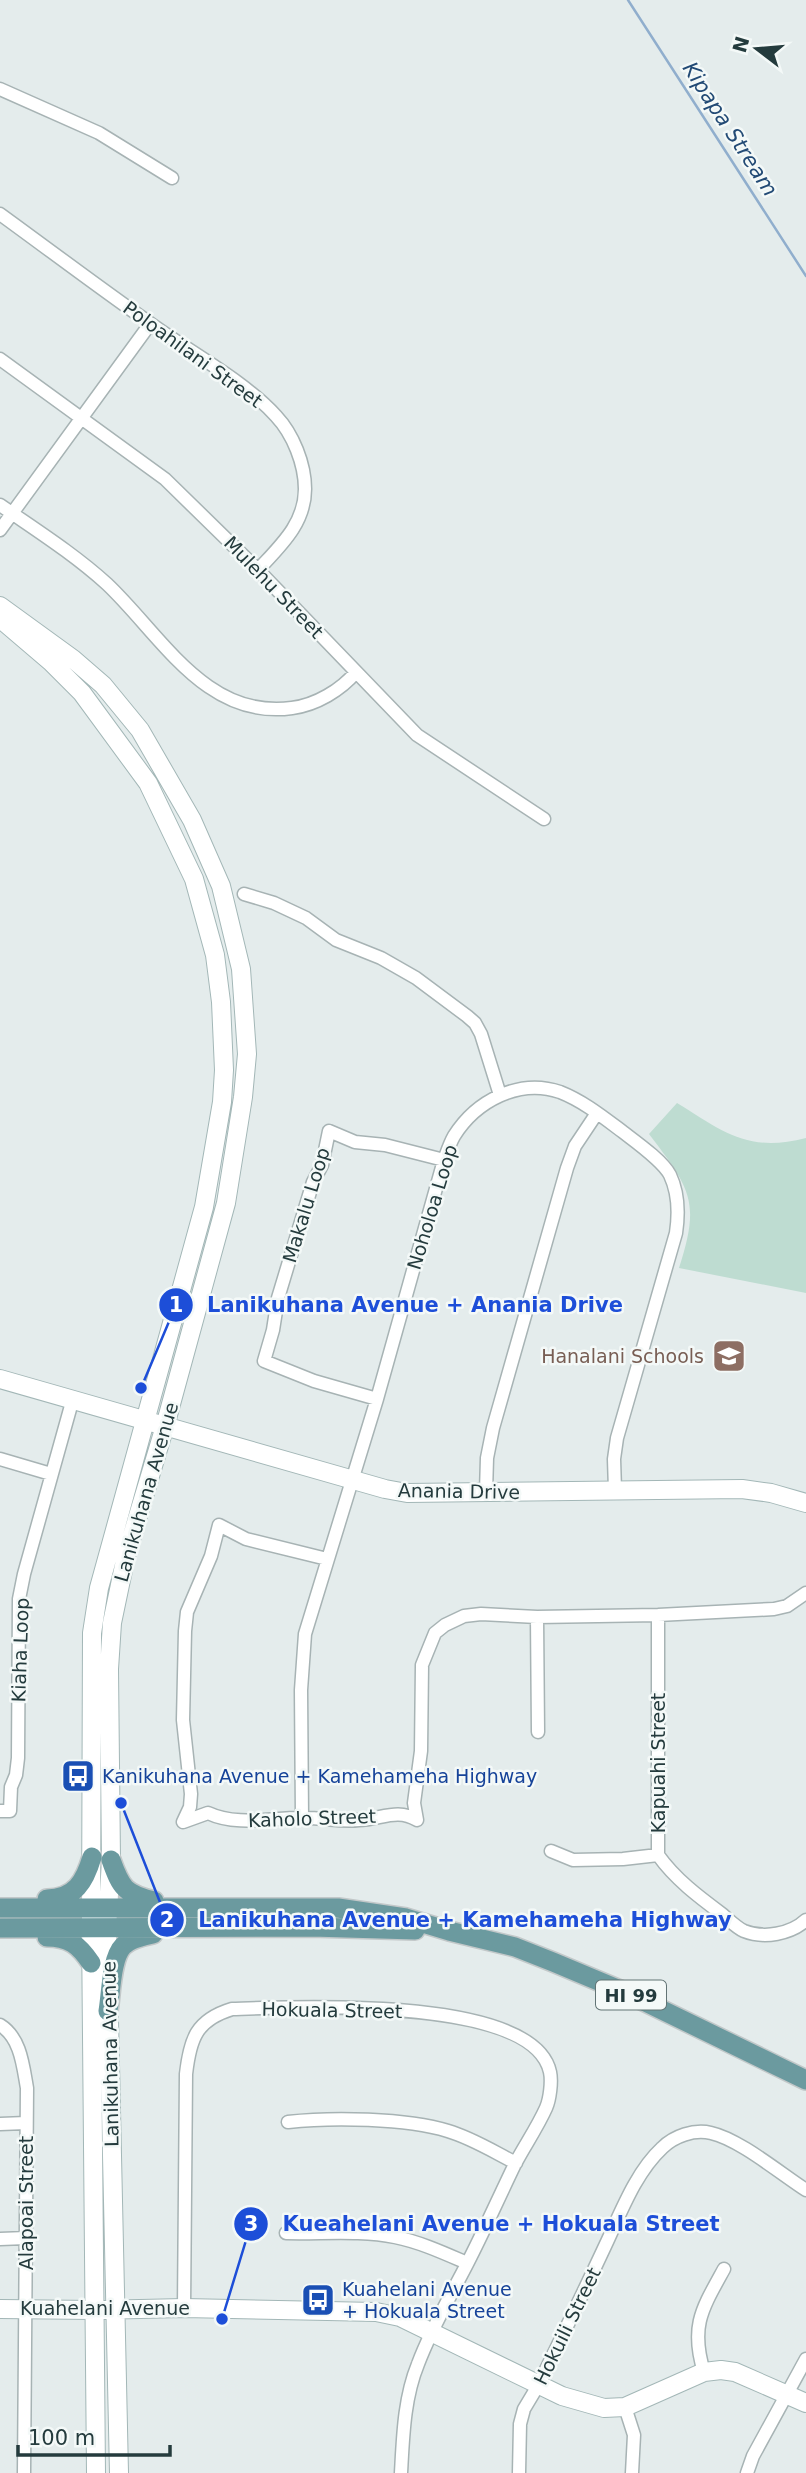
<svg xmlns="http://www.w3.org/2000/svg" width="806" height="2473" font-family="'DejaVu Sans',sans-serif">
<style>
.green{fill:#bedcd1}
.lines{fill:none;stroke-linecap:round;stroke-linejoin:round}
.stream{stroke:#90aecd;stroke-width:2.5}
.street-casing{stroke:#a7b3b4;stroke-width:15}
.secondary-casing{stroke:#a3b7b7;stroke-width:20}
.primary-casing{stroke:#c2c8c9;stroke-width:22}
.street{stroke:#fff;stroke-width:12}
.secondary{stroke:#fff;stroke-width:18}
.primary{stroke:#6b9a9f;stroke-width:19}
.labels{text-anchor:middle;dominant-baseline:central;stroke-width:5;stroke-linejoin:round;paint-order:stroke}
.shield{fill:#f4f9f8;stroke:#627475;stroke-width:2}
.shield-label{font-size:18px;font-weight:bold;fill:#243b3d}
.street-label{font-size:19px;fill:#243b3d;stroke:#f4f9f8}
.education-label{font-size:19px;fill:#785e54;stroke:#f4f9f8;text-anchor:end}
.transit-label{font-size:19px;fill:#164399;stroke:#f4f9f8;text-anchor:start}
.water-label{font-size:21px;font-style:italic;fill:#224a75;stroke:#f4f9f8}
.leader{fill:none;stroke:#1d4ed8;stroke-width:2.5}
.callout-dot{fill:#1d4ed8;stroke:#f4f9f8;stroke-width:2.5}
.mark-label{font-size:21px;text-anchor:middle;font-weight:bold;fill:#fff}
.callout-label{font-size:21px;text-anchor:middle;font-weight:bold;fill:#1d4ed8;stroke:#f4f9f8;stroke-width:5;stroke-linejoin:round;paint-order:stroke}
</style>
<rect width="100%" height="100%" fill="#e4ecec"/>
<path class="green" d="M677,1103C724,1132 748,1153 806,1138V1293L679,1268C701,1201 690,1188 649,1134Z"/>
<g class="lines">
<path class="stream" d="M628,0L806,276"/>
<defs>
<path id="street" d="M0,89L99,133L172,178
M0,214C55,254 109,295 164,333C200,358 247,384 276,416C293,434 305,464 305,489C305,524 280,546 258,570
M0,359L165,479L258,570L417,735L544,819
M0,505C36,530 74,554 107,584C161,635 206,720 292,708C316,705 341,690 356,672
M0,530L150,324
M244,894L274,903L306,918L336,940L381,958L416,978L467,1016L475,1023L481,1034L500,1095
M377,1399L314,1381L264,1361L273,1330L278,1298L313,1182L322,1165L329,1131L355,1142L385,1145L444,1160
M0,1459L51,1474
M486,1492L487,1458L493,1428L567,1168L575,1146L597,1113
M327,1559L246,1539L219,1525L211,1556L187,1612L185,1631L183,1720L191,1794L190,1807L183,1822L208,1813C238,1827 273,1817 305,1818C323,1818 342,1822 359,1820C381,1819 398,1808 417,1820L414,1803L421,1751L422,1665L435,1633L445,1625L464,1616L481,1614L537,1617L658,1615L774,1609L787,1606L806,1593
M658,1615V1855C675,1879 699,1897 722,1914C729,1920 737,1928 744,1931C764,1939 791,1934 806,1920
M537,1617L538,1732
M0,1811H10L11,1787L16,1775L18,1758L19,1599L24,1574L72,1402
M302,1818L301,1690L305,1634L377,1399L444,1160C447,1152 450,1143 454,1136C476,1101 519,1078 560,1092C583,1101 603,1117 623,1132C636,1142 663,1161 670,1175C679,1194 679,1213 676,1233L617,1438L614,1459L615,1490
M551,1851L573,1860L623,1859L658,1855
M0,2025C21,2038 23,2066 27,2088L24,2473
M288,2122C331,2117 406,2118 448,2131C472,2138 494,2152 516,2163
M0,2124L26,2123
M286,2233C322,2234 360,2230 395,2237C420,2242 444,2253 467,2263
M0,2239L26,2238
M184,2308L186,2074C190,2039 196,2020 232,2009C294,2007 533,1995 550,2072C552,2081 550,2099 546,2108C537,2128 525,2145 515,2164C499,2197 484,2231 467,2264C450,2297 431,2329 418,2364C404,2398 403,2437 401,2473
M704,2372C690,2326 702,2309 724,2269
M625,2407L634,2435L632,2473
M519,2473L520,2424L524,2409L539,2384C562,2337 584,2291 606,2244C621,2212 636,2172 662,2148C674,2136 694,2129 711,2133C739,2139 781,2174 806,2190
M747,2473L753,2456L806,2359"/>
<path id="secondary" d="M0,606L73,659L103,685L140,730L192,820L221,886L241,969L247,1054L243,1097L226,1203L165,1426L126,1556L112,1623L109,1669L111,1860L107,1928L119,2473
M3,621L51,662L82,693L148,783L194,879L215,955L221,1002L224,1070L222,1102L204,1207L99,1588L92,1633L91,1927L96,2473
M0,1379L385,1489L407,1493L742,1489L771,1493L806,1503
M0,2309L96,2310L184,2308L376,2312L400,2317L562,2396L604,2408L625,2407L704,2372L721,2370L735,2372L806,2403"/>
<path id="primary" d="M111,1860C121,1888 125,1894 154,1901
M47,1899C75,1899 85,1881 92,1857
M0,1908H338L406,1918L449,1931L515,1947L553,1962L627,1993L806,2080
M0,1928L312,1927L415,1930
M47,1937C69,1937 79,1945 91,1963
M108,2011C111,1994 111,1958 123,1946C130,1939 143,1936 153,1934"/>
</defs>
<use href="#street" class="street-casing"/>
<use href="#secondary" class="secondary-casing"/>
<use href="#primary" class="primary-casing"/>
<use href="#street" class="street"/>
<use href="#secondary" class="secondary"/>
<use href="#primary" class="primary"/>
</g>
<defs>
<symbol id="school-square" viewBox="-11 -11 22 22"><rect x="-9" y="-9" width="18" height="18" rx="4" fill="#8d6e63" stroke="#f4f9f8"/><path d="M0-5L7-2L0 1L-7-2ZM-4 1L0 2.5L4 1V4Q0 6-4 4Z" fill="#fff"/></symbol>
<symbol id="bus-square" viewBox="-11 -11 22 22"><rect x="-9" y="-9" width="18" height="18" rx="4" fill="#1a4fb4" stroke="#f4f9f8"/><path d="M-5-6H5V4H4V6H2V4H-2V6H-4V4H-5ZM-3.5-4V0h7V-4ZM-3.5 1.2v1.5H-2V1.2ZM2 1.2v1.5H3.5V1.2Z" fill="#fff"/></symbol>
</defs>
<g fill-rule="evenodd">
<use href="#school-square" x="710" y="1337" width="38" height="38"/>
<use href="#bus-square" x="59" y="1757" width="38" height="38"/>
<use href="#bus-square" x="299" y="2281" width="38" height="38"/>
</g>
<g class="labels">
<rect class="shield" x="596" y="1980.5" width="70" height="29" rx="5"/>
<g class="shield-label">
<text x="631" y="1995">HI 99</text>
</g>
<g class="street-label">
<text transform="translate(193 354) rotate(36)">Poloahilani Street</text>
<text transform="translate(274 587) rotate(46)">Mulehu Street</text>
<text transform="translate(306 1205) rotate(-73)">Makalu Loop</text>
<text transform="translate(432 1207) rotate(-73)">Noholoa Loop</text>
<text transform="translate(459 1491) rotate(1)">Anania Drive</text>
<text transform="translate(146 1492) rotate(-74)">Lanikuhana Avenue</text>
<text transform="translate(20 1650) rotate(-88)">Kiaha Loop</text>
<text transform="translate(658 1763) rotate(-90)">Kapuahi Street</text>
<text transform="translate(312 1818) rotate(-2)">Kaholo Street</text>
<text transform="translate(332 2010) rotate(1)">Hokuala Street</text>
<text transform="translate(110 2054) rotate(-91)">Lanikuhana Avenue</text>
<text transform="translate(26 2203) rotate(-90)">Alapoai Street</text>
<text x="105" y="2308">Kuahelani Avenue</text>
<text transform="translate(567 2326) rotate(-64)">Hokuili Street</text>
</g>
<g class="education-label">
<text x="704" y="1356">Hanalani Schools</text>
</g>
<g class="transit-label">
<text x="102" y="1776">Kanikuhana Avenue + Kamehameha Highway</text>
<text x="342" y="2289">Kuahelani Avenue<tspan x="342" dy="22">+ Hokuala Street</tspan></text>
</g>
<g class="water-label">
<text transform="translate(730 129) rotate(57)">Kipapa Stream</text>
</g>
</g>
<path class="leader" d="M141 1388L176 1305M121 1803L167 1920M222 2319L251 2224"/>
<g class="callout-dot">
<circle cx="141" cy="1388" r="7"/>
<circle cx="121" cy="1803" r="7"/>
<circle cx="222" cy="2319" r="7"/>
<circle cx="176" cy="1305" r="18"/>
<circle cx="167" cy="1920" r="18"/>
<circle cx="251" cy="2224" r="18"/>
</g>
<g class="mark-label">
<text x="176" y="1312">1</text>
<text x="167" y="1927">2</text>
<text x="251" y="2231">3</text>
</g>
<g class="callout-label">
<text x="415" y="1312">Lanikuhana Avenue + Anania Drive</text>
<text x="465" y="1927">Lanikuhana Avenue + Kamehameha Highway</text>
<text x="501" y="2231">Kueahelani Avenue + Hokuala Street</text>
</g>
<g transform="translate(757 49) rotate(286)" stroke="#f4f9f8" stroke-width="5" paint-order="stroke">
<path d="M0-5L12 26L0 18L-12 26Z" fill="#243b3d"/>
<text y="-10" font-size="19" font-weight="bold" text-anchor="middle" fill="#243b3d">N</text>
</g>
<path d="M18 2445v10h152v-10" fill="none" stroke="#243b3d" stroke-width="3.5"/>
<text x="28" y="2445" font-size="21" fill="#243b3d" stroke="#f4f9f8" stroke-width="5" paint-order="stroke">100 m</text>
</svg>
